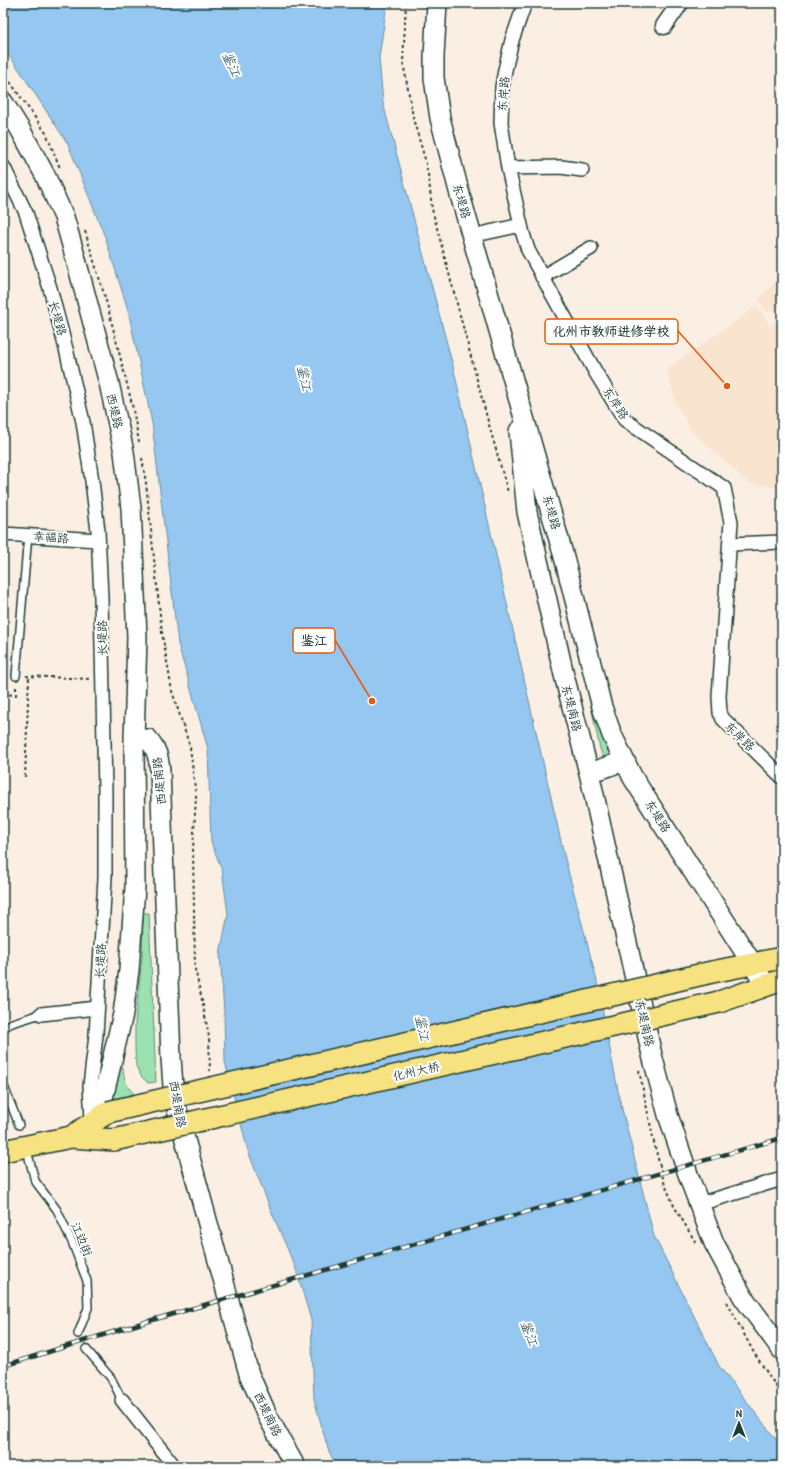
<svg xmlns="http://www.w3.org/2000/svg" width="785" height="1469" font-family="'Patrick Hand','LXGW WenKai TC',sans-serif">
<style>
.built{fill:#f9e4d0}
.green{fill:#9be2b0;stroke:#5d9072}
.water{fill:#95c7f1;stroke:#6690a5}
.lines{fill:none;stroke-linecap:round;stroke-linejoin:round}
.service-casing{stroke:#1f3d34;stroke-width:10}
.minor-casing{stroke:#1f3d34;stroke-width:16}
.tertiary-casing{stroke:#1f3d34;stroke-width:19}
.secondary-casing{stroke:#1f3d34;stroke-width:22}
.primary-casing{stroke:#1f3d34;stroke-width:24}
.path{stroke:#1f3d34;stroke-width:2;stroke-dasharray:3 3;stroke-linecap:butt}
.service{stroke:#fff;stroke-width:7}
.minor{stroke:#fff;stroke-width:13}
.tertiary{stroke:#fff;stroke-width:16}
.secondary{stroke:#fff;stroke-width:19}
.primary{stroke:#f7e281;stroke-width:21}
.rail-casing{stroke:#1f3d34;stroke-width:4.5}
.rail{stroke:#fff;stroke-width:3;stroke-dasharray:9;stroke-linecap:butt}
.primary-bridge-casing{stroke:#1f3d34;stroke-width:24;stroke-linecap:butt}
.primary-bridge{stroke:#f7e281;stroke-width:21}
.labels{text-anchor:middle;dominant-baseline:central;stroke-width:4;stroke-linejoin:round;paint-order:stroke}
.street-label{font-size:12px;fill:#1f3d34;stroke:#fff}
.water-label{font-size:13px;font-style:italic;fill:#3c6063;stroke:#fff}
.leader{fill:none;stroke:#e8590c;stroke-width:1.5}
.callout-dot{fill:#e8590c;stroke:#fff;stroke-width:1.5}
.callout{fill:#fff;stroke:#e8590c;stroke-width:1.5}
.callout-label{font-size:13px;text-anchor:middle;font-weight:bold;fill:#1f3d34}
</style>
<rect width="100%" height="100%" fill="#fbefe3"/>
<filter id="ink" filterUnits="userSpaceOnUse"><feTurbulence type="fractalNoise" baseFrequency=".025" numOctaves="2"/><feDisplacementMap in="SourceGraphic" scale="8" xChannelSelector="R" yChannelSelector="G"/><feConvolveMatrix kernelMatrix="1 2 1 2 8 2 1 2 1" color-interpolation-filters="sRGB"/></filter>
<g filter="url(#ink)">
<path class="built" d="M782,276V307L768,313L758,299Z
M757,306L770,326L782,319V487L750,484L691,431L676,403L667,369Z"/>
<path class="green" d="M590,686L616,755L604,759L600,749L587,687Z
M143,913H149L156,1082L148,1083L141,1076L136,1066L135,1049V1023L142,958Z
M119,1066L123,1067C123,1079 127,1087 135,1095L113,1099Z"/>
<path class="water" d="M3,3H387L379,58L383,103L453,366L565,859L596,977L620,1101L654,1236L719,1366L782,1447V1466H336L328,1449L314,1399L311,1320L296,1269L270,1208L248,1151L225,1062L224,1012L220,954L228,914L222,870L211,842L208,749L178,644L152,423L128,310L105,237L68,144L18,68L3,48Z"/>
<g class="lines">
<defs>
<path id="service" d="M16,676L28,535
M3,1028L12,1023L41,1014
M3,1084L19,1125
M29,1158L35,1181L57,1210L72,1242L87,1281L88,1308L78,1334
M86,1349L111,1378L122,1400"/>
<path id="minor" d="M525,3L512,40L505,70L502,87L501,123L508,168L523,234L528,250L553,296L596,373L625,420L724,488L731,522L719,696L720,713L723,719L782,777
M3,166L26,213L50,288L67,353L83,422L92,481L98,531L101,598L105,791V878L96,1035L90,1086L92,1119
M508,168L561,167L582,170
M485,233L521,225
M542,277L591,248
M3,534L98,540
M730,544L782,542
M41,1014L97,1008
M699,1204L782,1179
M122,1400L174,1466"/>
<path id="tertiary" d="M664,26L680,3"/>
<path id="secondary" d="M437,3L434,56V78L440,118L460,195L564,557L602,707L612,735L633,778L766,985
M3,102L20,129L45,175L64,217L75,256L109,383L124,452L131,508L137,637L134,740L135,887L129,970L123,1014L103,1098L92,1123
M519,431L527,512L564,675L590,777L652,1055L668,1115L690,1180L714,1243L743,1297L782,1350
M134,740L148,739C157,749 159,759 160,771L171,1058L173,1086L177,1110L249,1374L268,1417L295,1466
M601,769L615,764L626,763"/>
<path id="primary" d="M712,972L782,958
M719,1002L782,980
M71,1137L108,1112
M3,1151L71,1137L114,1140"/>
</defs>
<use href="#service" class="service-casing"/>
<use href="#minor" class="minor-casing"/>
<use href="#tertiary" class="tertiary-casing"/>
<use href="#secondary" class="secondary-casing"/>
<use href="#primary" class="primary-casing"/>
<path class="path" d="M406,3L403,62L414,122L425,159L429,180L432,209L489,425L508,492
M3,72L46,133L60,168
M85,231L107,304L132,404L139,442
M142,458L146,483L162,633L172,691L190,747L196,796L193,850L195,969L202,1000L209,1037L210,1071
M26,676L91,679
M3,694L16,695V685
M25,777L29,676
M639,1070L655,1147L664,1182L674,1206L696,1243
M727,1302L754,1353L782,1395"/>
<use href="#service" class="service"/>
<use href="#minor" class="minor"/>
<use href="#tertiary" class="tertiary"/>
<use href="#secondary" class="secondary"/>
<use href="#primary" class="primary"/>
<defs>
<path id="rail" d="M3,1366L142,1323L782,1138"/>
</defs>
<use href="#rail" class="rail-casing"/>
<use href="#rail" class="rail"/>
<defs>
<path id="primary-bridge" d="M108,1112L712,972
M114,1140L719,1002"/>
</defs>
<use href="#primary-bridge" class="primary-bridge-casing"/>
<use href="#primary-bridge" class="primary-bridge"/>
</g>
</g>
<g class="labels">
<g class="street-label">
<text transform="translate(503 94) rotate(-85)">东岸路</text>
<text transform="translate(462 201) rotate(74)">东堤路</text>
<text transform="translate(58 318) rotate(74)">长堤路</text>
<text transform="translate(616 403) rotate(56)">东岸路</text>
<text transform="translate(115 411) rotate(77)">西堤路</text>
<text transform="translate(552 512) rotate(74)">东堤路</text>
<text transform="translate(51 537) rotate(4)">幸福路</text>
<text transform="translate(102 638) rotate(-91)">长堤路</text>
<text transform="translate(572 708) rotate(76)">东堤南路</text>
<text transform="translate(740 736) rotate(44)">东岸路</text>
<text transform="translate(159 781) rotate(-96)">西堤南路</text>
<text transform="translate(658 816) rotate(57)">东堤路</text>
<text transform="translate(100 961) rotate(-87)">长堤路</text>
<text transform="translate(645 1023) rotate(77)">东堤南路</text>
<text transform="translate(416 1071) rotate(-13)">化州大桥</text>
<text transform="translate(178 1104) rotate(80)">西堤南路</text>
<text transform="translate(82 1239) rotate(67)">江边街</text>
<text transform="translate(268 1414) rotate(64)">西堤南路</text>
</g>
<g class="water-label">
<text transform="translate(232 64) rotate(66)">鉴江</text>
<text transform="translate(305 378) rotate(78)">鉴江</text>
<text transform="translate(423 1028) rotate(78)">鉴江</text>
<text transform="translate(530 1333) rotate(70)">鉴江</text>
</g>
</g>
<path class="leader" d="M727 386L678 331M372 701L335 640"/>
<g class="callout-dot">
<circle cx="727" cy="386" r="4"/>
<circle cx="372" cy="701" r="4"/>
</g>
<g class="callout">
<rect x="545" y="319" width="133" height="25" rx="4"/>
<rect x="293" y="628" width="42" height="25" rx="4"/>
</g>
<g class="callout-label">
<text x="611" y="336">化州市教师进修学校</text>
<text x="314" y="645">鉴江</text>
</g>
<rect width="785" height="1469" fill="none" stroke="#fff" stroke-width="16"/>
<rect x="8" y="8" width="769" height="1453" fill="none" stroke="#1f3d34" stroke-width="1.5" filter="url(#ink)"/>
<g transform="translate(739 1423)" stroke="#ffffff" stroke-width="3" paint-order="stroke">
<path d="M0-3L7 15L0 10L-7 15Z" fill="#1f3d34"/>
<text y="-6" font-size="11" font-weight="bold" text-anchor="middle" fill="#1f3d34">N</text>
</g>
</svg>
